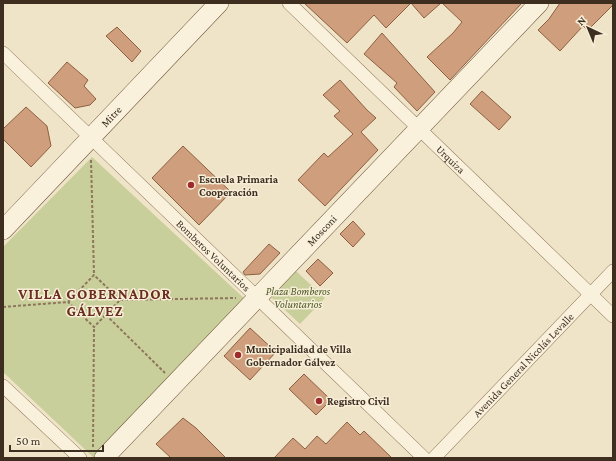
<svg xmlns="http://www.w3.org/2000/svg" width="616" height="461" font-family="'Crimson Pro',serif">
<style>
.green{fill:#c9cf9b}
.building{fill:#cf9f7d;stroke:#8d5f41}
.lines{fill:none;stroke-linecap:round;stroke-linejoin:round}
.street-casing{stroke:#8d765c;stroke-width:14}
.secondary-casing{stroke:#6f573f;stroke-width:20}
.path{stroke:#8d765c;stroke-width:2;stroke-dasharray:3 2;stroke-linecap:butt}
.street{stroke:#faf1dc;stroke-width:13}
.secondary{stroke:#faf1dc;stroke-width:19}
.poi-dot{fill:#9e2a2b;stroke:#f7eed8;stroke-width:1.5}
.labels{text-anchor:middle;dominant-baseline:central;stroke-width:3;stroke-linejoin:round;paint-order:stroke}
.street-label{font-size:11px;fill:#3d2e20;stroke:#f7eed8}
.poi-label{font-size:11px;font-weight:bold;fill:#3d2e20;stroke:#f7eed8;text-anchor:start}
.park-label{font-size:11px;font-style:italic;fill:#4d5a26;stroke:#f7eed8}
.district-label{font-size:15px;font-weight:bold;letter-spacing:1px;fill:#6b2e1e;stroke:#f7eed8}
</style>
<rect width="100%" height="100%" fill="#f0e4c8"/>
<path class="green" d="M92,157L247,301L100,458H94L3,372V247Z
M296,271L325,298L300,324L271,297Z"/>
<path class="building" d="M304,3H441L424,18L411,3L386,28L374,15L347,43Z
M442,3H522L450,80L427,57L453,33L462,22Z
M560,3H613V5L588,30L583,26L560,51L538,30L549,19Z
M117,27L141,51L132,62L106,36Z
M382,33L435,92L417,111L394,87L397,83L364,54Z
M67,62L88,80L84,86L96,99L90,105L75,108L48,83Z
M340,80L367,110L376,118L361,132L378,150L325,206L298,180L324,153L328,157L353,134L334,116L340,111L323,95Z
M482,91L511,117L499,130L470,104Z
M26,107L47,126L51,146L31,167L3,139V129Z
M183,146L231,192L199,225L152,178Z
M353,221L365,234L353,247L340,234Z
M269,244L280,253L260,274L245,275L243,272Z
M318,259L333,273L320,286L306,271Z
M250,328L276,352L250,380L224,356Z
M304,374L331,400L316,415L289,389Z
M183,418L196,428L226,458H171L156,444Z
M347,422L360,435L364,431L392,458H274L293,438L305,449L317,436L326,444Z"/>
<g class="lines">
<defs>
<g id="street">
<path id="s1" d="M289,3L613,316"/>
<path id="s2" d="M3,53L424,458"/>
<path d="M3,386L80,458"/>
<path id="s3" d="M434,458L613,271"/>
</g>
<g id="secondary">
<path id="s4" d="M3,230L219,3"/>
<path id="s5" d="M104,458L539,3"/>
</g>
</defs>
<use href="#street" class="street-casing"/>
<use href="#secondary" class="secondary-casing"/>
<path class="path" d="M91,160L94,275
M120,300L236,298
M3,307L68,302L94,275L120,300L94,327L68,302
M106,315L165,373
M93,447L94,327"/>
<use href="#street" class="street"/>
<use href="#secondary" class="secondary"/>
</g>
<g class="poi-dot">
<circle cx="191" cy="185" r="4"/>
<circle cx="238" cy="355" r="4"/>
<circle cx="319" cy="401" r="4"/>
</g>
<g class="labels">
<g class="street-label">
<text stroke="none"><textPath href="#s4" startOffset="157">Mitre</textPath></text>
<text stroke="none"><textPath href="#s1" startOffset="225">Urquiza</textPath></text>
<text stroke="none"><textPath href="#s5" startOffset="315">Mosconi</textPath></text>
<text stroke="none"><textPath href="#s2" startOffset="292">Bomberos Voluntarios</textPath></text>
<text stroke="none"><textPath href="#s3" startOffset="129">Avenida General Nicolás Levalle</textPath></text>
</g>
<g class="poi-label">
<text x="199" y="179">Escuela Primaria<tspan x="199" dy="13">Cooperación</tspan></text>
<text x="246" y="349">Municipalidad de Villa<tspan x="246" dy="13">Gobernador Gálvez</tspan></text>
<text x="327" y="401">Registro Civil</text>
</g>
<g class="park-label">
<text x="298" y="291">Plaza Bomberos<tspan x="298" dy="13">Voluntarios</tspan></text>
</g>
<g class="district-label">
<text x="95" y="294">VILLA GOBERNADOR<tspan x="95" dy="17">GÁLVEZ</tspan></text>
</g>
</g>
<rect width="616" height="461" fill="none" stroke="#3d2e20" stroke-width="8"/>
<g transform="translate(588 28) rotate(316)" stroke="#f7eed8" stroke-width="3" paint-order="stroke">
<path d="M0-3L7 15L0 10L-7 15Z" fill="#3d2e20"/>
<text y="-6" font-size="11" font-weight="bold" text-anchor="middle" fill="#3d2e20">N</text>
</g>
<path d="M10 445v6h93v-6" fill="none" stroke="#3d2e20" stroke-width="2"/>
<text x="16" y="445" font-size="12" fill="#3d2e20" stroke="#f7eed8" stroke-width="3" paint-order="stroke">50 m</text>
</svg>
